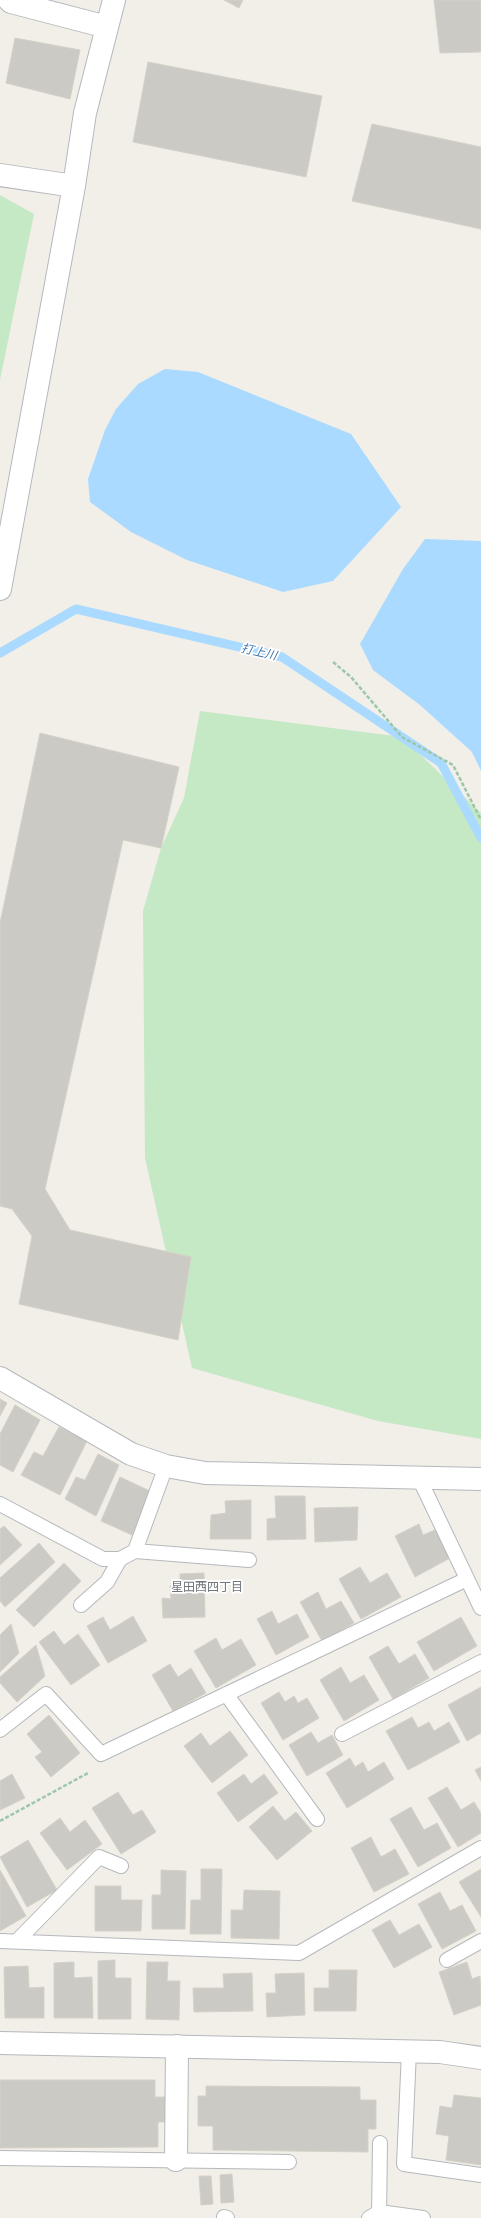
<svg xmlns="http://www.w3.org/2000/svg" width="481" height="2218" font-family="'Nunito Sans','Noto Sans JP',sans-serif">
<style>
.green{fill:#c5e8c5}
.water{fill:#aadaff}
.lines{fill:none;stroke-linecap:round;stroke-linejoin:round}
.stream{stroke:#aadaff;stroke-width:9}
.building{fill:#cccac5;stroke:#d6d1c6}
.service-casing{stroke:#b5b8bc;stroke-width:16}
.minor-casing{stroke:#b5b8bc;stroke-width:24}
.tertiary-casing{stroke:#b5b8bc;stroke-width:24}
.path{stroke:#9cc7a9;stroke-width:2.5;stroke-dasharray:4 2;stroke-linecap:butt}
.service{stroke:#fff;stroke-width:14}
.minor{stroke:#fff;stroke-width:22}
.tertiary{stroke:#fff;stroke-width:22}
.labels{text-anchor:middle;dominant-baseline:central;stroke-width:3.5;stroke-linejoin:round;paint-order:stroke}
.water-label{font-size:12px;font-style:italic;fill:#4174aa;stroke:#fff}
.neighbourhood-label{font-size:12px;fill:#70757a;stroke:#fff}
</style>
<rect width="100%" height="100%" fill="#f1efe8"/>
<path class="green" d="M0,195L34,214L0,380Z
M200,711L402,737L481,813V1439L378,1421L192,1368L145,1158L143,911L161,848L184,798Z"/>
<path class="water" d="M165,369L198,372L351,434L401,507L333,581L283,592L187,560L131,532L90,502L88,479L105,430L116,409L138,384Z
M425,539L481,541V771L472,752L420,705L373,670L360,644L403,569Z"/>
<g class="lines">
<path class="stream" d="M0,653L76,609L282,657L441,763L481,838"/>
</g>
<path class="building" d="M224,0H243L239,8Z
M434,0H481V52L440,53Z
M15,38L80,50L70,99L6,83Z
M148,62L322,96L306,177L133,142Z
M372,124L481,147V229L352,201Z
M40,733L179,767L161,848L123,840L45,1189L70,1230L191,1257L178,1340L19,1304L32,1236L12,1209L0,1206V923Z
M0,1399L7,1403L0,1416Z
M15,1405L40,1420L13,1472L0,1465V1434Z
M59,1427L87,1441L60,1495L21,1475L34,1452L43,1456Z
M98,1454L119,1465L96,1516L65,1499L76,1477L85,1480Z
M120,1477L150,1491L132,1535L101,1521Z
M275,1496H305L306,1539L267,1540V1519L276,1518Z
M251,1500V1539H210L211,1515L226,1513L225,1501Z
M358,1507L357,1540L315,1542L314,1508Z
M419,1524L423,1535L437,1529L450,1558L415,1577L395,1536Z
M4,1526L22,1545L0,1565V1529Z
M39,1543L55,1562L5,1607L0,1601V1578Z
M64,1563L81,1581L34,1627L16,1610Z
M360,1567L370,1583L387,1573L401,1597L361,1619L339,1579Z
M204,1573L205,1617L163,1618L162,1598L171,1599L170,1586H180V1574Z
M318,1592L326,1609L341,1601L354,1623L322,1641L300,1602Z
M272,1611L278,1624L297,1614L309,1637L276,1655L257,1619Z
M133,1616L147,1641L108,1663L87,1626L103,1617L110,1630Z
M461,1617L477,1646L434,1671L417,1642Z
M11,1624L19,1653L0,1672V1635Z
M54,1631L64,1645L78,1634L100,1665L71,1685L39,1642Z
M216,1638L222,1650L241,1639L256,1665L216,1688L194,1651Z
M36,1645L45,1676L17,1702L0,1683V1677Z
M388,1646L399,1664L415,1654L429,1678L393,1699L369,1657Z
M170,1664L178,1677L191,1668L206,1693L173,1711L152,1675Z
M341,1667L350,1683L364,1675L379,1700L344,1721L320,1680Z
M481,1687V1733L467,1741L448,1705Z
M279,1692L285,1702L294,1696L298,1703L307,1698L319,1718L283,1740L261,1703Z
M49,1715L80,1753L51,1777L35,1757L42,1752L27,1734Z
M412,1717L418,1728L429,1722L434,1731L449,1722L460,1742L408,1770L386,1731Z
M230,1731L248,1755L212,1783L184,1746L201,1733L210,1746Z
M311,1732L318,1743L332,1735L343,1755L307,1776L289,1745Z
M350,1758L355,1767L363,1762L368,1772L384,1762L394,1779L347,1808L326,1773Z
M481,1767V1781L475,1770Z
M12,1774L25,1798L0,1810V1781Z
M244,1774L251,1784L264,1774L278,1793L238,1822L217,1793Z
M447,1787L461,1810L474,1802L481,1813V1833L458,1847L428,1798Z
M118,1792L133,1815L142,1810L156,1832L121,1854L92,1808Z
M273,1806L285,1821L296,1812L312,1831L277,1860L249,1827Z
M411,1807L424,1830L437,1823L451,1848L418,1867L390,1819Z
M60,1818L70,1832L85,1820L102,1844L67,1870L40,1833Z
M371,1837L381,1857L395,1849L409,1874L374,1892L351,1848Z
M28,1840L57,1890L27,1907L0,1857Z
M201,1869H222L221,1934H190L191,1900H201Z
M481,1869V1917L459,1882Z
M0,1870L26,1916L0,1931Z
M161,1870L186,1871L185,1929H152V1895H161Z
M95,1886H121V1900H142L141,1931H95Z
M244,1890L280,1891L279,1939L231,1938V1910H243Z
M440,1892L450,1911L462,1905L476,1931L442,1949L418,1904Z
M390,1920L399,1935L419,1924L432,1947L394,1968L372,1930Z
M115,1960V1978H131V2019H98V1961Z
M74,1962V1978L92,1977L93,2018H54V1963Z
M147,1962H168L167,1981H180L179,2020L146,2019Z
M467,1962L472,1979L480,1976L481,2005L454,2015L439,1972Z
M28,1966L29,1988L44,1987V2018H5L4,1967Z
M329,1970H357L356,2011H314V1988H329Z
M252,1973L253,2011L194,2012L193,1988H224L223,1974Z
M304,1973L305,2015L267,2017L266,1993H276L275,1974Z
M0,2080H155V2097H166V2122H158V2147L0,2148Z
M206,2086L360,2087V2100H376V2129H368V2152L213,2150V2126H198V2096H206Z
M454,2095L481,2098V2165L446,2160L449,2136L436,2134L440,2106L452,2108Z
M232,2174L234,2202L221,2203L220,2175Z
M199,2176H211L213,2204L201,2205Z"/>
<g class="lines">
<defs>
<path id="service" d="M419,1478L481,1608
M0,1504L103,1559H120L135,1551L166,1466
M135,1551L249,1560
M81,1605L107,1582L120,1559
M226,1694L317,1819
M0,1730L46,1694L101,1754L467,1579
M342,1734L481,1662
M18,1940L99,1857L121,1866
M0,1941L299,1953L481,1848
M447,1960L481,1941
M409,2051L404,2164L481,2175
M0,2158L289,2162
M224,2217L227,2218
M369,2218L379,2212L423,2218
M379,2218L380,2143"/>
<path id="minor" d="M9,0L11,2L107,27
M0,175L74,186
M0,589L74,186L85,113L114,0
M0,1378L131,1454L166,1466L205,1473L481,1479
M176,2160L177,2046"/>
<path id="tertiary" d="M0,2043L440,2052L481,2058"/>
</defs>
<use href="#service" class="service-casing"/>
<use href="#minor" class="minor-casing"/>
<use href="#tertiary" class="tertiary-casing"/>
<path class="path" d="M333,662L351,677L402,737L453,765L481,820
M0,1821L88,1773"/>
<use href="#service" class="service"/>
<use href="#minor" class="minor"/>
<use href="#tertiary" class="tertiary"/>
</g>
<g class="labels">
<g class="water-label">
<text transform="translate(259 652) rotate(13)">打上川</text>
</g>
<g class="neighbourhood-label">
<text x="207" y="1587">星田西四丁目</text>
</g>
</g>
</svg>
